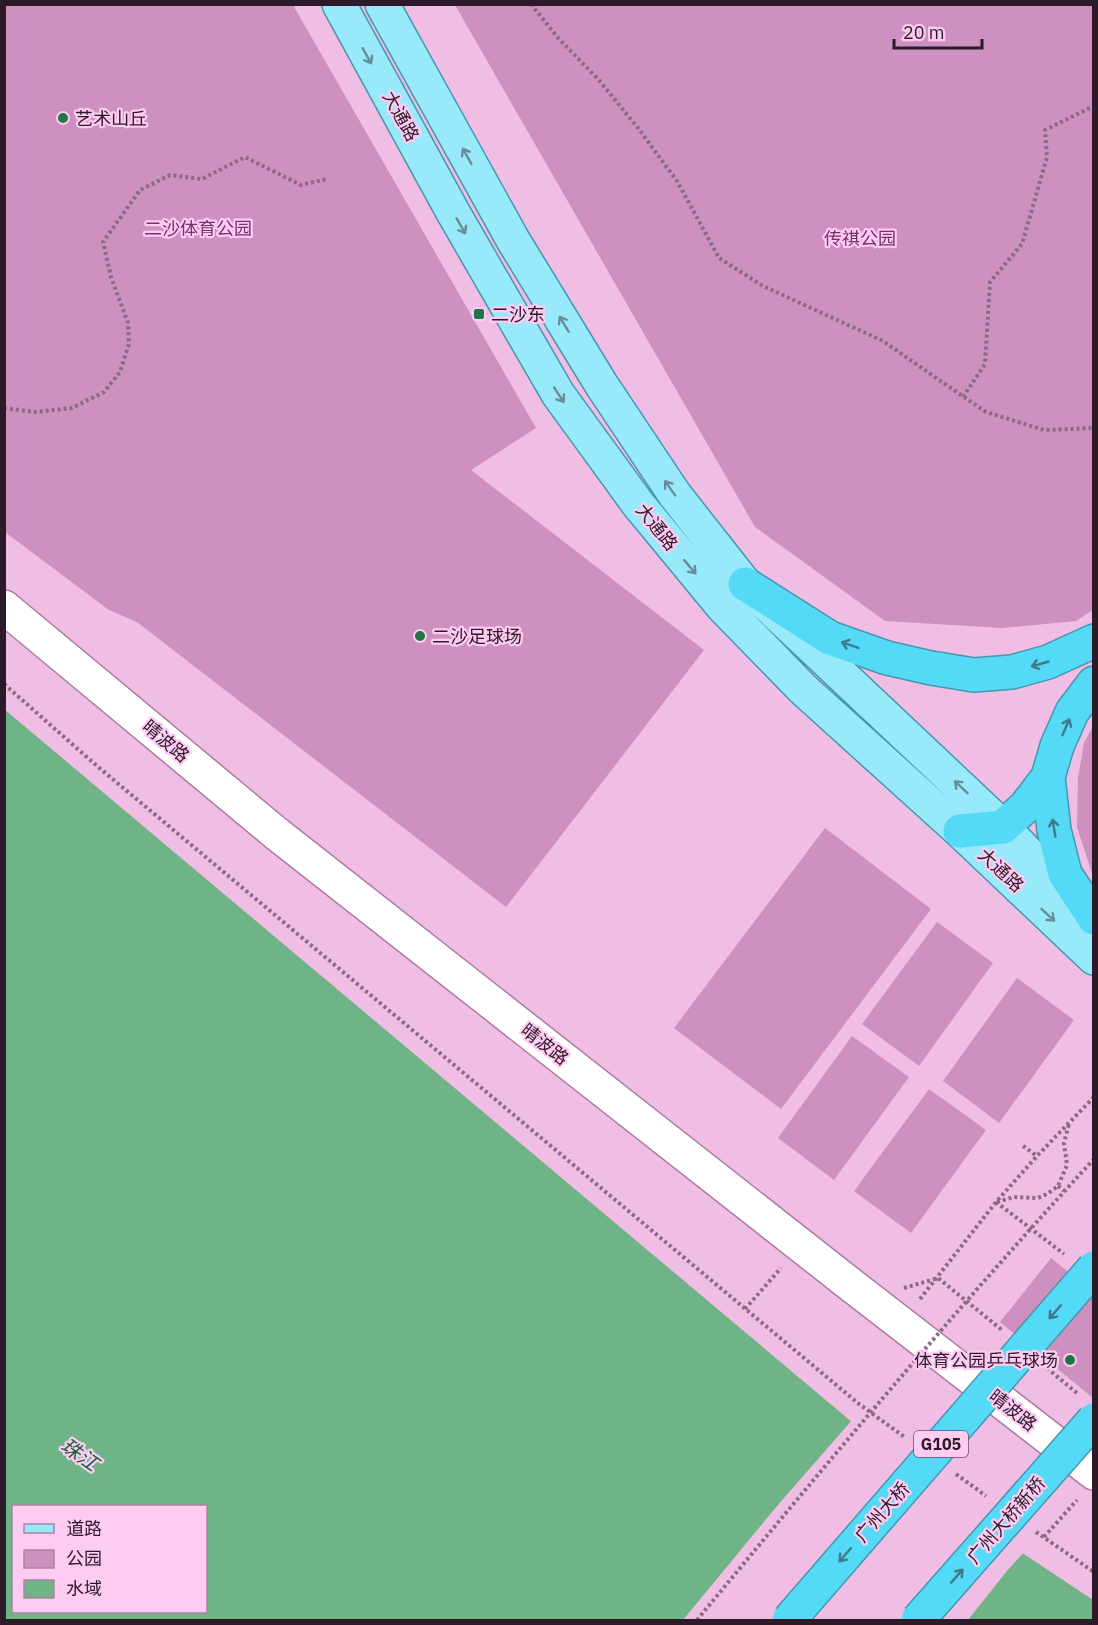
<svg xmlns="http://www.w3.org/2000/svg" width="1098" height="1625" font-family="'IBM Plex Sans','Noto Sans SC',sans-serif">
<style>
.green{fill:#cd90bf}
.water{fill:#6fb487;fill-rule:evenodd}
.pier{fill:#f0bee5}
.lines{fill:none;stroke-linecap:round;stroke-linejoin:round}
.minor-casing{stroke:#ab7ca0;stroke-width:36}
.major-casing{stroke:#4697ae;stroke-width:36}
.highway-casing{stroke:#4697ae;stroke-width:36}
.path{stroke:#8b6a84;stroke-width:4;stroke-dasharray:3 3;stroke-linecap:butt}
.minor{stroke:#fff;stroke-width:33}
.major{stroke:#98e9fa;stroke-width:33}
.highway{stroke:#54daf6;stroke-width:33}
.highway-bridge-casing{stroke:#4697ae;stroke-width:36;stroke-linecap:butt}
.path-bridge{stroke:#8b6a84;stroke-width:4;stroke-dasharray:3 3;stroke-linecap:butt}
.highway-bridge{stroke:#54daf6;stroke-width:33}
.oneway{stroke:#678c9c}
.oneway2{stroke:#407a8f}
.poi-dot{fill:#227547;stroke:#fecbf2;stroke-width:2}
.labels{text-anchor:middle;dominant-baseline:central;stroke-width:4.5;stroke-linejoin:round;paint-order:stroke}
.shield{fill:#fecbf2;stroke:#6b4f65;stroke-width:1.5}
.shield-label{font-size:16px;font-weight:bold;fill:#2c1a28}
.street-label{font-size:18px;fill:#2c1a28;stroke:#fecbf2}
.poi-label{font-size:18px;fill:#2c1a28;stroke:#fecbf2;text-anchor:start}
.park-label{font-size:18px;fill:#78306c;stroke:#fecbf2}
.water-label{font-size:20px;font-style:italic;fill:#116238;stroke:#fecbf2}
</style>
<rect width="100%" height="100%" fill="#f0bee5"/>
<path class="green" d="M4,5H293L536,428L471,470L704,650L506,907L137,622L109,610L5,532Z
M455,5H1093V610L1076,621L1002,628L885,621L755,527Z
M1093,726V876L1077,827L1078,778L1084,743Z
M825,828L931,909L781,1109L674,1028Z
M937,922L993,963L919,1066L862,1024Z
M1017,978L1074,1020L999,1123L943,1081Z
M852,1036L909,1077L834,1180L778,1138Z
M929,1089L986,1130L911,1233L854,1191Z
M1051,1258L1093,1292V1398L1000,1322Z"/>
<path class="water" d="M4,709L859,1428L976,1522L1093,1600V1620H5ZM14,1506H206V1612H14Z"/>
<path class="pier" d="M853,1419L978,1520L1025,1551L1006,1572L968,1620H683L777,1506Z"/>
<g class="lines">
<defs>
<path id="minor" d="M4,607L277,834L846,1281L1094,1473"/>
<path id="major" d="M339,4L454,214L558,394L638,504L723,607L803,689L960,831L1094,958
M382,4L513,240L601,384L675,495L745,584L1003,827L1078,906"/>
<path id="highway" d="M745,584L830,638L887,658L931,668L974,675L1012,672L1048,662L1094,641
M1048,777L1054,830L1065,874L1094,918
M960,831L1003,827L1026,806L1048,777L1057,746L1072,712L1094,683"/>
</defs>
<use href="#minor" class="minor-casing"/>
<use href="#major" class="major-casing"/>
<use href="#highway" class="highway-casing"/>
<path class="path" d="M531,4L559,39L598,79L638,128L677,181L719,258L763,286L883,341L942,382L986,412L1044,430L1094,428
M963,397L985,364L990,282L1022,244L1047,157L1045,130L1094,106
M4,408L35,412L72,408L104,392L120,372L129,344L128,323L111,277L103,242L140,190L170,175L202,179L245,157L301,185L327,179
M4,684L97,766L859,1404L906,1438
M1023,1146L1037,1156
M1058,1186L1064,1191
M996,1202L1064,1254
M997,1202L1014,1197L1038,1198L1047,1194L1058,1186L1067,1165L1064,1143L1069,1124
M904,1288L938,1278L1002,1330
M920,1299L996,1202L1037,1156L1094,1097
M745,1309L781,1268
M1047,1368L1078,1394
M956,1474L986,1496
M1036,1532L1094,1572
M1044,1537L1077,1500"/>
<use href="#minor" class="minor"/>
<use href="#major" class="major"/>
<use href="#highway" class="highway"/>
<defs>
<path id="highway-bridge" d="M789,1620L1094,1268
M918,1620L1094,1420"/>
</defs>
<use href="#highway-bridge" class="highway-bridge-casing"/>
<path class="path-bridge" d="M697,1620C826,1464 956,1309 1094,1159"/>
<use href="#highway-bridge" class="highway-bridge"/>
</g>
<defs><path id="oneway-shaft" d="M-6 0H5M1.5-3L5.5 0L1.5 3" fill="none" stroke-width="1.6" stroke-linecap="round" stroke-linejoin="round" transform="scale(1.5)"/></defs>
<g class="oneway">
<use href="#oneway-shaft" transform="translate(367 56) rotate(61)"/>
<use href="#oneway-shaft" transform="translate(467 156) rotate(-119)"/>
<use href="#oneway-shaft" transform="translate(461 226) rotate(60)"/>
<use href="#oneway-shaft" transform="translate(564 324) rotate(-121)"/>
<use href="#oneway-shaft" transform="translate(559 395) rotate(57)"/>
<use href="#oneway-shaft" transform="translate(670 488) rotate(-125)"/>
<use href="#oneway-shaft" transform="translate(690 567) rotate(50)"/>
<use href="#oneway-shaft" transform="translate(961 787) rotate(-137)"/>
<use href="#oneway-shaft" transform="translate(1048 915) rotate(43)"/>
</g>
<g class="oneway2">
<use href="#oneway-shaft" transform="translate(850 645) rotate(-161)"/>
<use href="#oneway-shaft" transform="translate(1040 664) rotate(164)"/>
<use href="#oneway-shaft" transform="translate(1066 727) rotate(-66)"/>
<use href="#oneway-shaft" transform="translate(1054 828) rotate(-99)"/>
<use href="#oneway-shaft" transform="translate(1055 1312) rotate(131)"/>
<use href="#oneway-shaft" transform="translate(845 1555) rotate(131)"/>
<use href="#oneway-shaft" transform="translate(957 1576) rotate(-49)"/>
</g>
<g class="poi-dot">
<circle cx="63" cy="118" r="6"/>
<rect x="473" y="308" width="12" height="12" rx="3"/>
<circle cx="420" cy="636" r="6"/>
<circle cx="1070" cy="1360" r="6"/>
</g>
<g class="labels">
<rect class="shield" x="914" y="1431" width="54" height="26" rx="4.5"/>
<g class="shield-label">
<text x="941" y="1444">G105</text>
</g>
<g class="street-label">
<text transform="translate(401 116) rotate(61)">大通路</text>
<text transform="translate(657 527) rotate(51)">大通路</text>
<text transform="translate(166 741) rotate(40)">晴波路</text>
<text transform="translate(1001 870) rotate(43)">大通路</text>
<text transform="translate(545 1044) rotate(38)">晴波路</text>
<text transform="translate(1013 1410) rotate(38)">晴波路</text>
<text transform="translate(882 1512) rotate(-49)">广州大桥</text>
<text transform="translate(1006 1520) rotate(-49)">广州大桥新桥</text>
</g>
<g class="poi-label">
<text x="75" y="118">艺术山丘</text>
<text x="491" y="314">二沙东</text>
<text x="432" y="636">二沙足球场</text>
<text x="1058" y="1360" text-anchor="end">体育公园乒乓球场</text>
</g>
<g class="park-label">
<text x="198" y="228">二沙体育公园</text>
<text x="860" y="238">传祺公园</text>
</g>
<g class="water-label">
<text transform="translate(80 1454) rotate(35)">珠江</text>
</g>
</g>
<rect width="1098" height="1625" fill="none" stroke="#2c1a28" stroke-width="12"/>
<rect x="12" y="1505" width="195" height="108" fill="#fecbf2" stroke="#aa84a1" stroke-width="1.5"/>
<rect x="24" y="1524" width="30" height="9" fill="#98e9fa" stroke="#aa84a1" stroke-width="1.5"/>
<text x="66" y="1535" font-size="18" fill="#2c1a28">道路</text>
<rect x="24" y="1550" width="30" height="18" fill="#cd90bf" stroke="#aa84a1" stroke-width="1.5"/>
<text x="66" y="1565" font-size="18" fill="#2c1a28">公园</text>
<rect x="24" y="1580" width="30" height="18" fill="#6fb487" stroke="#aa84a1" stroke-width="1.5"/>
<text x="66" y="1595" font-size="18" fill="#2c1a28">水域</text>
<path d="M894 39v9h88v-9" fill="none" stroke="#2c1a28" stroke-width="3"/>
<text x="903" y="39" font-size="18" fill="#2c1a28" stroke="#fecbf2" stroke-width="4.5" paint-order="stroke">20 m</text>
</svg>
